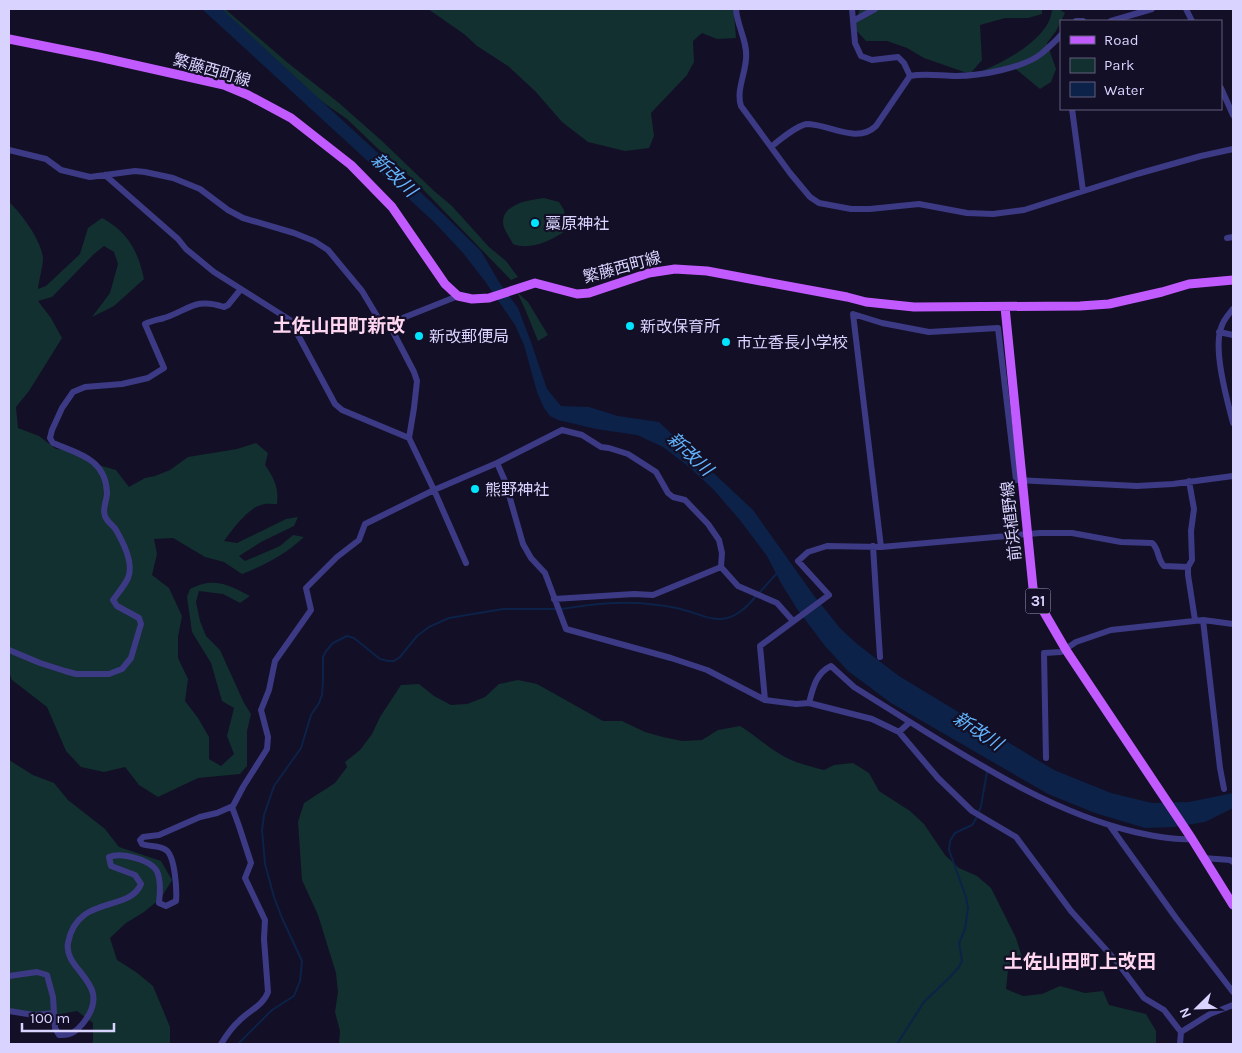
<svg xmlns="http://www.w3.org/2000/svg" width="1242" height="1053" font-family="Karla,'Noto Sans JP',sans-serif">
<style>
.green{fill:#12302f}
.water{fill:#0c2248}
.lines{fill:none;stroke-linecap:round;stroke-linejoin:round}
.stream{stroke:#0c2248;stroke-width:2}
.minor{stroke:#3d3a85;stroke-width:6}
.major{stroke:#c25bff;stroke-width:9}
.poi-dot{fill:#00e5ff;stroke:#130f26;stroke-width:2}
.labels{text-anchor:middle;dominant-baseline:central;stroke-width:4.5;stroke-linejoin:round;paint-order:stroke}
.shield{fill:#130f26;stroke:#9e99be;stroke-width:1}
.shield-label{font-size:15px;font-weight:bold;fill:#d9d4ff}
.street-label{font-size:16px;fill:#d9d4ff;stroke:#130f26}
.poi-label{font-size:16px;fill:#d9d4ff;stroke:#130f26;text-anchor:start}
.water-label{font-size:18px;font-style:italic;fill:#62b6ff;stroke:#130f26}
.quarter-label{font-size:19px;font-weight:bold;fill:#ffd6f0;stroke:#130f26}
</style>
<rect width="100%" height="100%" fill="#130f26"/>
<path class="green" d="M209,9H225L288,63L339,103L382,141L433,190L452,206L489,247L506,261L518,277L511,280L412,178L395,165L347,119L324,103Z
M428,9H732L734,12L736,38L717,39L702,33L693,41L694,62L687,75L651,113L654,136L649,148L625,151L588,142L562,122L535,91L508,66L477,46L464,34Z
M860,9H1042V14L1028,18H1005L980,25L982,60L970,74L924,58L907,48L887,41H866L854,28Z
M1052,9H1059L1065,13L1056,31L1047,43L1056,69L1051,82L1040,89L1017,70L1010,67L979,72C1003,63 1051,38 1052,9Z
M544,198L559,202L564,210L567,230C552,240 531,251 513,244C510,238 503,229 503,222C503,203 531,200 544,198Z
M9,202C22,214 41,240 43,258C43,267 39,279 38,289L46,286L80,254L88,228L102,218C128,232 138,251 144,279L114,306L92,317L110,293L118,264L114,252L104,246L94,254L52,297L38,301L51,318L62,338L29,391L16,407L18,428L39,436L56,449L78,450L95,464L116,470L129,487L145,478L155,476L170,470L188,457L237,449L256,443L268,453L265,465C274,478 279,488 277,504C272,504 266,503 261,505C247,509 232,530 224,541L237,543L286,519L298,517L294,526L261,542L239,556L245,561L280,546L293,535L304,537C286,554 265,565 242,574L224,562L205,557L173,538L154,539L157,554L152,575L169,588L182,616L178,637V658L188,679L185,701L198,718L209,737V759L221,766L234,754L227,736L234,708L222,701L211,663L192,632L187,597L190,589C214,577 227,584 250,596L240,603L223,594L199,591L196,602L200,621L206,636L220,650L244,703L251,714L247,731V766L240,774L198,778L158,797L139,785L125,767L104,772L81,767L66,751L47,707L12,680L9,672Z
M517,292L528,302L548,335L538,341L525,309Z
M518,680L537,684L603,721H622L645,732L663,737L682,741L702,740L718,730L740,726C757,736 771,751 789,759C800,764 812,767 824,770L834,765L853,763L869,773L879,791L910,811L924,824L945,855L959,868L977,876L991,888L1016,938L1022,957L1008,970L1006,989L1023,996L1042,994L1060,986L1085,993L1103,991L1109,1005L1146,1014L1156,1031V1044H339L340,1031L335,1012L338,992L336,973L318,915L302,880L298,822L304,803L335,783L347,767L345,762L360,750L372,734L380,717L401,685L419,684L434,696L451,705L467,704L485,697L499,684Z
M9,760L33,775L54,783L68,800L105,829L119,847L161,861L172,880L161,898L144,912L126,923L110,938L117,960L136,972L153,986L170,1027V1044H90L93,1042V1023L77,1011L38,1018L9,1008Z"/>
<path class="water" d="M202,9H222L431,202L481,251L499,282L518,308L531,342L547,389L561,406L589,407L618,416L659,422L753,510L815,597L840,628L857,644L899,676L1054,770L1111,793L1152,803L1189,802L1233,793V808L1205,822L1174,827L1145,828L1095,813L1048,794L891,703L848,671L825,646L797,609L781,583L767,556L739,519L713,489L688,466L663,447L637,435L596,429L558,420L550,416L544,408L537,392L524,345L515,325L484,280L463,253L434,222Z"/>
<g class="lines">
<path class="stream" d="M759,593L778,572
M561,609C593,604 625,600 657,605C666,606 675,607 684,610C697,613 708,620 721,619C736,618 747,607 756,596
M238,1044L272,1010L294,996L300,981L302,961L282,918L274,897L265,864L262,830L264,815L274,786L301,748L311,715L319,703L322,695L323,681V657L326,651L333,643L347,636L354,638L380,659L388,661H394L400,657L417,636L429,627L449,618L503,609H556
M897,1044L924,1002L950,977L959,967L962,961L959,943L965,929L968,908L966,897L949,850L950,841L955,833L972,825L977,817L981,806L987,772"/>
<path class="minor" d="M736,9C737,26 748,42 746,59C745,75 736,91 741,106L790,173L810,197L819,203L851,209H870L919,204L967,213L993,214L1024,210L1137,174L1201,156L1233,149
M852,9L855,43L861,56L872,60L898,57L904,63L910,76
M1186,9L1192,21
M853,21L875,9
M1076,21H1083
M1111,21L1152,9
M1221,88L1233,115
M1072,109L1083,191
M771,147C778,141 799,124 808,124C831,125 857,144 876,126L910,76C925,73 941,76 956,76C980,76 1023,68 1041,54C1048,48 1055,42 1061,35
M9,150L46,159L61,170L90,177L135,171L145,172L173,178L200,189L228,210L243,218L294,233L314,241L328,250L362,291L380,321L385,325L458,296
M105,175L178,239L186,249L214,272L290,320L335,404L342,410L409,438
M1227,238L1233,237
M1233,309C1228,315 1223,320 1221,328C1213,350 1227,400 1233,423
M389,324L414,372L417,381L414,408L409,438L434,490L466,563
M1219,332L1233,335
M497,463L505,481L523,544L531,558L545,573L566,629L671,658L707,670L765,700L796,704L809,703L872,719L899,732L938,778L972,811L1016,837L1071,911L1117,962L1144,998L1164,1010L1181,1032L1180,1044
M873,546L880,657
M881,547L853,314L882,323L929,332L998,328L1016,480L1137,486L1173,484L1233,476
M1188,567L1192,560L1191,531L1194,509L1189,481
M554,599L634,594L653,595L721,567
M1203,620L1220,768L1224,789
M9,650L40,663L65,671L76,674H109L122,669L131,658L141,624L139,618L117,606L113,600C118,593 125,585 128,578C134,564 123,542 116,530C113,525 107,522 105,516C102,509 107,500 107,493C106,459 79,454 53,443L50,438L52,430L62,408L73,392L85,387L122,384L148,378L164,368L145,324C151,321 157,320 164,318C189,310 195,297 224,307L228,305L241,289
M765,700L760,646L829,595L798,561L808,552L827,546L881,547L1040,533H1072L1121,542L1152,543C1159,548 1157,559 1164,566L1188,567V575L1195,620
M809,703C813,688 816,673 831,666L854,687L910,722
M899,732L910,722C981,766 1054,813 1135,832C1154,836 1172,840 1192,839
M1046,758L1044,653L1061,652L1076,642L1111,630L1203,620L1233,624
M1110,826L1176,918L1233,992
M1203,858L1230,860L1233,862
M9,976L37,972L47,975L53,997L55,1028L59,1035C71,1036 77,1031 84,1022C114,983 63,971 68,943C77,894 129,913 141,884L135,875L111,866L109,857C121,852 154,860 158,874C161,883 160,894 159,903L166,906L176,901C177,890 175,856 166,850C159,845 150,847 142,844L140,840L143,837L159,835L200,817L217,813L233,806L243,787L267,749L268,737L261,710L269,690L275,661L311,610L306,588L337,557L359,540L365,524L434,490L497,463L562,430L582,435L601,447L609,448L628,454L656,472L668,493L673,497L685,500L708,524L719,540L722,553L721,567L738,586L777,603L793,621
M9,1011L34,1015L54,1013
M1181,1032L1210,1014L1233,1005
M221,1044C226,1036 232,1027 239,1021C248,1011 263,1006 268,992L264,939L265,920L245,878L251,863L239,826L232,807"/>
<path class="major" d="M9,39L99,57L224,85L248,95L291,118L351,165L392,207L445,284L458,296L472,299L489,298L535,283L577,294L589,293L649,273L675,269L707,271L847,297L866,302L914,307L1080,306L1109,304L1162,292L1189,284L1233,280
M1005,307L1033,588L1041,607L1066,650L1192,839L1233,905"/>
</g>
<g class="poi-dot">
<circle cx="535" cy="223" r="5"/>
<circle cx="630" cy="326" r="5"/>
<circle cx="419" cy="336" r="5"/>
<circle cx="726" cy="342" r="5"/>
<circle cx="475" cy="489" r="5"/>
</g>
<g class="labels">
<rect class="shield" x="1025.5" y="588.5" width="25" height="25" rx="4"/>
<g class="shield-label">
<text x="1038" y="601">31</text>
</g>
<g class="street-label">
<text transform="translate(212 70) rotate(16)">繁藤西町線</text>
<text transform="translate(622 267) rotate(-15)">繁藤西町線</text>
<text transform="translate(1011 521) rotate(-96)">前浜植野線</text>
</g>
<g class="poi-label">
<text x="545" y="223">藁原神社</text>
<text x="640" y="326">新改保育所</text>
<text x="429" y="336">新改郵便局</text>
<text x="736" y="342">市立香長小学校</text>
<text x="485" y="489">熊野神社</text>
</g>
<g class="water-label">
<text transform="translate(394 175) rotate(43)">新改川</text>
<text transform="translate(690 454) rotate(43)">新改川</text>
<text transform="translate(978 731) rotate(33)">新改川</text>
</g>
<g class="quarter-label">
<text x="339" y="326">土佐山田町新改</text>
<text x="1080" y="962">土佐山田町上改田</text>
</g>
</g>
<rect width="1242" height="1053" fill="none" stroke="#d9d4ff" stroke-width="20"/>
<rect x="1060" y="20" width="162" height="90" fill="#130f26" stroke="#625e7d"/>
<rect x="1070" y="36" width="25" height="8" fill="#c25bff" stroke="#625e7d"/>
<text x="1104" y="45" font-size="15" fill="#d9d4ff">Road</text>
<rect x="1070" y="58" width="25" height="15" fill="#12302f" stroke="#625e7d"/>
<text x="1104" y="70" font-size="15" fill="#d9d4ff">Park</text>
<rect x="1070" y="82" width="25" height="15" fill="#0c2248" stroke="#625e7d"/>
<text x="1104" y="95" font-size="15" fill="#d9d4ff">Water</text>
<g transform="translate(1197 1008) rotate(247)" stroke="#130f26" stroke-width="4" paint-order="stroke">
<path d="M0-4L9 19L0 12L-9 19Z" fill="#d9d4ff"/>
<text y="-8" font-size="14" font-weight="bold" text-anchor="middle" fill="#d9d4ff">N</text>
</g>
<path d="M22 1023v8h92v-8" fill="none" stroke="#d9d4ff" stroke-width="2.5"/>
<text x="30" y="1023" font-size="15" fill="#d9d4ff" stroke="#130f26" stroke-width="4" paint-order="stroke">100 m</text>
</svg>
